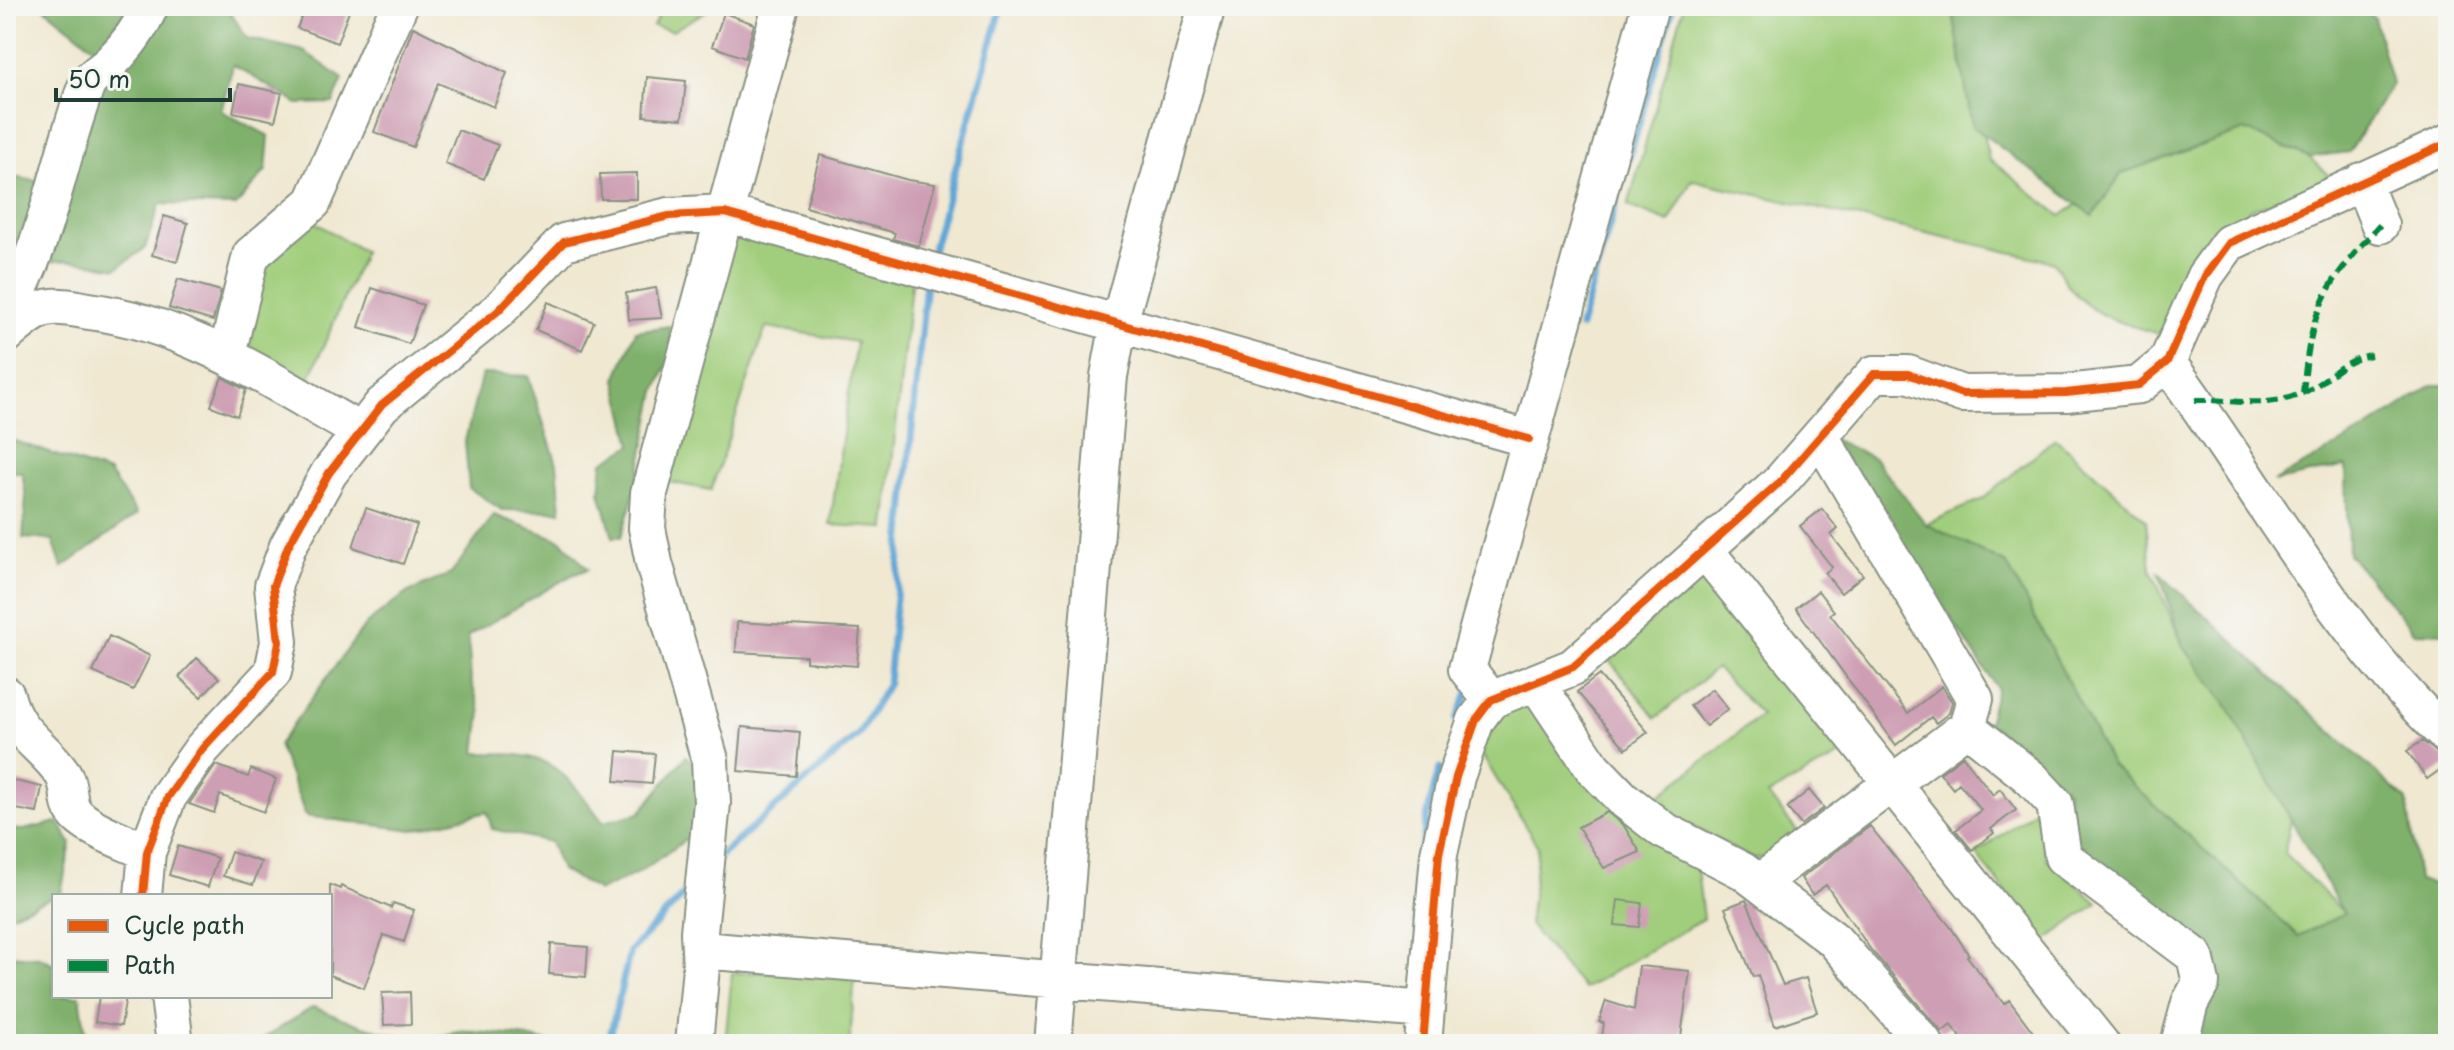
<svg xmlns="http://www.w3.org/2000/svg" width="2454" height="1050" font-family="'Playpen Sans',sans-serif">
<style>
.green{fill:#a1ce7c;stroke:#608658;stroke-width:2}
.forest{fill:#80b16c;stroke:#507750;stroke-width:2}
.lines{fill:none;stroke-linecap:round;stroke-linejoin:round}
.stream{stroke:#61a6d6;stroke-width:7}
.building{fill:#ce9eb4}
.minor-casing{stroke:#889282;stroke-width:40}
.minor{stroke:#fff;stroke-width:36}
.quiet{stroke:#00873e;stroke-width:6;stroke-dasharray:12 6;stroke-linecap:butt}
.cycleway-casing{stroke:#f6f6f2;stroke-width:13}
.cycleway{stroke:#e8590c;stroke-width:8}
</style>
<rect width="100%" height="100%" fill="#f6f6f2"/>
<filter id="ink" filterUnits="userSpaceOnUse"><feTurbulence type="fractalNoise" baseFrequency=".0125" numOctaves="2"/><feDisplacementMap in="SourceGraphic" scale="16" xChannelSelector="R" yChannelSelector="G"/><feConvolveMatrix kernelMatrix="1 2 1 2 8 2 1 2 1" color-interpolation-filters="sRGB"/></filter>
<filter id="wash" filterUnits="userSpaceOnUse"><feTurbulence type="fractalNoise" baseFrequency=".006" numOctaves="4" result="noise"/><feDisplacementMap in="SourceGraphic" scale="32" xChannelSelector="R" yChannelSelector="G"/><feGaussianBlur stdDeviation="1.8" result="paint"/><feColorMatrix in="noise" values="0 0 0 0 0 0 0 0 0 0 0 0 0 0 0 0 0 1.4 0 .05"/><feComposite in="paint" operator="in"/></filter>
<g filter="url(#wash)">
<rect width="100%" height="100%" fill="#f0e8d1"/>
<path class="green" d="M664,6H715L672,31L653,26Z
M1684,6H1952L1989,159L2061,216L2122,173L2245,130L2309,157L2338,184L2249,209L2197,293L2177,340C2119,320 2083,321 2054,262L1692,180L1669,222L1628,206Z
M300,213L364,252L301,398L227,354L251,255Z
M725,213L913,266L885,528L830,525L856,342L766,327L711,490L653,479Z
M2055,438L2146,520L2151,569L2183,646L2299,782L2284,853L2345,914L2298,937L2112,766L2063,676L1926,524L1983,499Z
M1697,575L1849,750L1768,795L1801,836L1771,858H1750L1650,803L1761,715L1716,668L1656,718L1610,661Z
M1507,703H1539L1697,868L1703,919L1584,989L1529,925L1538,847L1480,752Z
M2036,809L2047,859L2098,903L2045,941L1976,854Z
M855,972L850,1044H725L732,973Z"/>
<path class="forest" d="M42,6H226L247,38L304,51L343,79L333,103L298,104L233,65L221,111L269,136L266,170L236,206L160,204L145,248L117,268C70,260 38,249 6,294V176L38,181L70,142L112,62Z
M1952,6H2359L2374,18L2392,84L2349,152L2309,157L2245,130L2122,173L2093,216L1972,126Z
M670,326L672,355L656,391L635,492L621,537H613L600,492L603,462L632,445L616,379L636,331Z
M482,374L528,376L557,464L561,511L502,510L469,488L465,441Z
M2432,385H2448V633L2415,632L2348,554L2346,466L2273,482L2367,429Z
M6,438L109,473L137,514L62,568L53,540L23,538L26,497L22,472H6Z
M1832,439L1874,458L1926,524L2007,564L2112,766L2298,936L2344,914L2225,702L2183,646L2159,573L2407,801L2418,881L2448,886V1044H2190L2205,985L2074,849L2067,790L1988,723L1997,688Z
M494,515L561,540L588,569L572,575L468,636L471,681L481,712L476,753C552,753 558,764 603,822L640,813L686,756L699,770L712,803L687,839L638,873L599,891L561,870L550,842L492,829L487,812L413,830L306,816L278,745L366,624L408,592L451,574Z
M58,822L71,843L61,893L6,917V829L23,830Z
M6,955L39,957L54,964V996H80L86,1036L94,1044H6Z
M313,1007L360,1025L417,1041L463,1031L520,1036L559,1044H254Z"/>
<g class="lines">
<path class="stream" d="M929,261L1002,6
M1580,327L1673,6
M1457,720L1469,690
M720,856L859,734L888,683L926,281
M1416,922C1418,869 1423,820 1440,769
M608,1044L630,951L689,889"/>
</g>
<g id="blocks">
<path class="building" d="M306,6H351L337,43L297,28Z
M724,13L754,24L745,58L712,46Z
M413,27L507,73L494,107L438,83L413,147L374,132Z
M647,77L686,81L682,119L644,116Z
M239,84L282,93L275,121L233,112Z
M458,130L498,145L484,179L445,164Z
M820,155L908,180L935,184L919,246L893,239L895,233L806,207Z
M637,173V199H601L600,174Z
M164,216L188,223L177,262L152,255Z
M178,279L221,291L213,321L169,308Z
M372,288L423,305L409,344L359,327Z
M656,288L662,318L629,320L626,293Z
M548,302L594,322L582,350L536,330Z
M222,377L246,390L237,416L211,406Z
M366,508L417,525L403,564L353,547Z
M1822,509L1838,529L1831,535L1863,575L1841,593L1825,573L1832,567L1800,526Z
M1818,591L1834,611L1830,614L1908,713L1942,686L1952,702L1949,713L1936,723L1931,717L1896,745L1796,608Z
M737,622L860,629L857,666L806,662V656L736,652Z
M109,636L150,656L133,690L93,672Z
M197,658L219,678L201,697L179,677Z
M1599,675L1648,732L1626,749L1577,692Z
M1712,689L1728,709L1706,726L1690,706Z
M742,727L800,732L796,776L738,771Z
M2422,741L2448,760V764L2427,779L2407,751Z
M618,751L655,754L652,784L615,781Z
M1963,756L1993,795L2000,789L2016,810L1991,829L1994,833L1972,850L1956,830L1981,810L1959,783L1953,789L1940,773Z
M216,765L248,777L251,769L276,779L264,812L220,795L214,813L189,804Z
M6,779L42,787L37,813L6,807Z
M1809,790L1824,808L1801,825L1787,808Z
M1607,812L1624,826L1640,852L1604,868L1578,827Z
M1870,826L1952,929L1969,955L1967,956L2004,1004L2009,1000L2042,1044H1965L1951,1025L1942,1032L1871,950L1826,885L1812,895L1801,878Z
M178,846L217,858L208,887L169,875Z
M231,852L261,862L253,885L223,876Z
M330,885L340,889L341,886L391,908L393,903L414,910L404,942L384,935L364,988L330,975Z
M1618,900L1642,903L1639,927L1615,925Z
M1746,900L1783,985L1806,978L1817,1012L1775,1026L1758,975L1753,977L1725,908Z
M551,944L588,947L586,977L549,974Z
M1639,966L1690,971L1680,1044H1601L1604,1023L1599,1022L1606,1001L1634,1010Z
M410,992L411,1024L384,1025L382,993Z
M99,996H126L121,1026L95,1022Z"/>
</g>
</g>
<g filter="url(#ink)">
<use href="#blocks" fill-opacity="0" stroke="#889282" stroke-width="2"/>
<g class="lines">
<defs>
<path id="minor" d="M2362,181L2380,225
M6,313C48,242 57,163 86,87C90,76 104,70 112,61C128,45 141,27 150,6
M6,335C19,324 35,308 52,307C64,306 77,309 89,311C190,324 274,383 361,432
M227,354L251,255L313,202L399,6
M2167,362C2259,486 2334,630 2448,737
M1704,549L2101,1044
M1537,684L1593,768L1623,799L1663,830L1743,871L1834,940L1925,1044
M6,695C16,736 42,743 63,774C74,792 61,806 85,822C103,835 127,842 147,852
M1491,700L1467,669L1650,6
M1967,727L2031,778L2055,804L2063,857L2195,956L2201,983L2190,1003L2179,1044
M1759,883L1967,727L1975,699L1820,436
M143,896L147,852L168,797L202,749L273,672L279,642L273,586L288,546L329,473L382,405L498,311L564,242L669,216L725,213L1529,439
M701,950L1426,1010
M169,996L175,1044
M694,1044L701,967L699,932L712,803L710,760L654,563L647,528L649,493L781,6
M1053,1044L1109,376L1119,323L1207,6
M1423,1044L1439,854L1456,777L1476,720L1491,700L1573,667L1781,481L1874,374H1908L1962,394L2066,393L2139,385L2167,362L2205,276L2229,243L2448,143"/>
</defs>
<use href="#minor" class="minor-casing"/>
<use href="#minor" class="minor"/>
<path class="quiet" d="M2303,393C2311,308 2322,288 2380,225
M2195,400C2231,399 2266,409 2300,394C2329,382 2338,361 2371,355"/>
<defs>
<path id="cycleway" d="M143,896L147,852L168,797L202,749L273,672L279,642L273,586L288,546L329,473L382,405L498,311L564,242L669,216L725,213L1529,439
M1423,1044L1439,854L1456,777L1476,720L1491,700L1573,667L1781,481L1874,374H1908L1962,394L2066,393L2139,385L2167,362L2205,276L2229,243L2448,143"/>
</defs>
<use href="#cycleway" class="cycleway-casing"/>
<use href="#cycleway" class="cycleway"/>
</g>
</g>
<rect width="2454" height="1050" fill="none" stroke="#f6f6f2" stroke-width="32"/>
<rect x="52" y="894" width="280" height="104" fill="#f6f6f2" stroke="#a0aca6" stroke-width="2"/>
<rect x="68" y="920" width="40" height="12" fill="#e8590c" stroke="#a0aca6" stroke-width="2"/>
<text x="124" y="934" font-size="24" fill="#1f3d34">Cycle path</text>
<rect x="68" y="960" width="40" height="12" fill="#00873e" stroke="#a0aca6" stroke-width="2"/>
<text x="124" y="974" font-size="24" fill="#1f3d34">Path</text>
<path d="M56 88v12h174v-12" fill="none" stroke="#1f3d34" stroke-width="4"/>
<text x="68" y="88" font-size="24" fill="#1f3d34" stroke="#f6f6f2" stroke-width="6" paint-order="stroke">50 m</text>
</svg>
